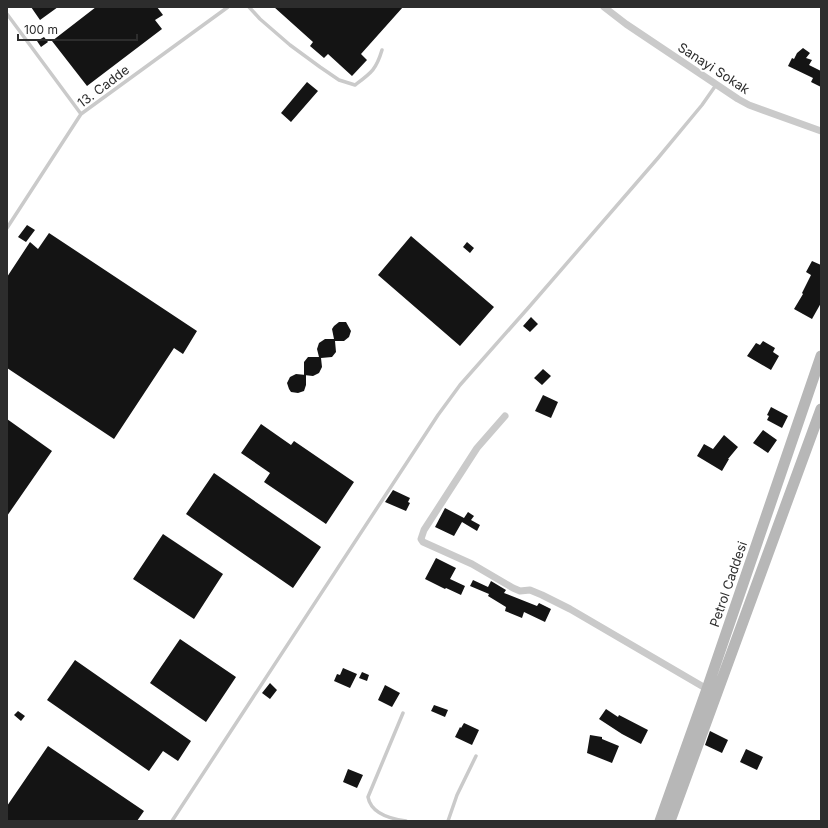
<svg xmlns="http://www.w3.org/2000/svg" width="828" height="828" font-family="Inter,sans-serif">
<style>
.building{fill:#141414}
.lines{fill:none;stroke-linecap:round;stroke-linejoin:round}
.lane{stroke:#cacaca;stroke-width:3.5}
.street{stroke:#cacaca;stroke-width:7}
.secondary{stroke:#b7b7b7;stroke-width:11}
.labels{text-anchor:middle;dominant-baseline:central;stroke-width:4;stroke-linejoin:round;paint-order:stroke}
.street-label{font-size:13px;fill:#2d2d2d;stroke:#fff}
</style>
<rect width="100%" height="100%" fill="#fff"/>
<path class="building" d="M31,7H58L40,20Z
M96,7H157L163,15L155,20L162,29L87,86L52,41Z
M274,7H403L361,54L367,60L352,76L328,54L324,58L310,46L313,42Z
M44,37L48,42L41,47L37,41Z
M803,48L810,53L806,58L812,60L809,65L821,71V87L811,82L813,78L788,66L792,58L794,59L797,53Z
M307,82L318,91L291,122L281,113Z
M27,225L35,230L26,242L18,237Z
M49,233L197,331L183,354L174,348L114,439L7,368V277L30,242L38,249Z
M411,236L494,307L460,346L378,275Z
M467,242L474,248L470,253L463,247Z
M812,261L821,265V303L812,319L794,309L803,294L802,293L811,275L806,272Z
M531,317L538,324L530,332L523,326Z
M339,322H346L351,331L349,337L344,341H335L336,352L332,357L321,358L322,367L319,373L313,376L304,375V362L308,357H319L317,349L319,343L325,339H334L332,329L334,326Z
M763,341L775,348L773,352L779,356L771,370L747,356L756,343L760,345Z
M543,369L551,376L542,385L534,378Z
M296,374L306,375V385L304,391L298,393L291,392L289,389L287,383L290,377Z
M543,395L558,402L551,418L535,411Z
M771,407L788,416L782,428L767,420L769,416L767,415Z
M7,419L52,451L7,516Z
M261,424L291,445L294,441L354,482L326,524L264,482L270,473L241,453Z
M763,430L777,440L768,453L753,443Z
M724,435L738,447L728,459H729L722,471L697,456L704,444L713,449Z
M214,473L321,547L293,588L186,514Z
M393,490L410,498L408,502L410,503L406,511L385,502Z
M445,508L464,518L468,512L474,516L471,520L480,525L477,531L462,522L454,536L435,527Z
M163,534L223,574L194,619L133,579Z
M436,558L456,568L450,579L465,586L461,595L446,588L445,589L425,579Z
M473,580L488,587L491,581L506,590L504,593L537,606L539,603L551,609L545,622L524,612L522,618L505,611L506,607L488,596L489,594L470,586Z
M180,639L236,677L206,722L150,683Z
M75,660L191,741L178,761L163,751L149,771L47,700Z
M343,668L357,674L350,688L334,681L337,674L340,675Z
M362,672L369,675L367,681L359,678Z
M270,683L277,690L270,699L262,693Z
M385,685L400,693L392,707L378,700Z
M434,705L448,710L445,717L431,711Z
M606,709L618,717L619,715L648,730L641,744L622,734L599,719Z
M18,711L25,716L21,721L14,715Z
M464,723L479,730L472,745L455,737L460,727L461,728Z
M710,731L728,740L722,753L705,745Z
M590,735L602,737V739L619,746L612,763L587,753Z
M48,746L144,811L137,821H7V806Z
M746,749L763,757L757,770L740,762Z
M348,769L363,775L357,788L343,782Z"/>
<g class="lines">
<path class="lane" d="M249,7L260,19L290,45L320,67L339,80L355,85C371,73 376,70 382,50
M7,14L81,114
M7,228L81,114L228,7
M403,713L368,797C371,814 391,819 406,821
M172,821L438,415L460,385L529,307L658,158L702,105L716,85
M448,821L457,795L476,756"/>
<path class="street" d="M604,7L626,24L738,99L749,105L821,131
M505,416L477,448L424,530L421,539L423,542L472,564L513,588L520,591L530,590L542,595L570,609L707,689"/>
<path class="secondary" d="M660,821L707,689L821,356
M670,821L821,409"/>
</g>
<g class="labels">
<g class="street-label">
<text transform="translate(714 68) rotate(33)">Sanayi Sokak</text>
<text transform="translate(103 86) rotate(-37)">13. Cadde</text>
<text transform="translate(728 584) rotate(-71)">Petrol Caddesi</text>
</g>
</g>
<rect width="828" height="828" fill="none" stroke="#2d2d2d" stroke-width="16"/>
<path d="M18 34v6h119v-6" fill="none" stroke="#2d2d2d" stroke-width="2"/>
<text x="24" y="34" font-size="12" fill="#2d2d2d" stroke="#ffffff" stroke-width="3" paint-order="stroke">100 m</text>
</svg>
